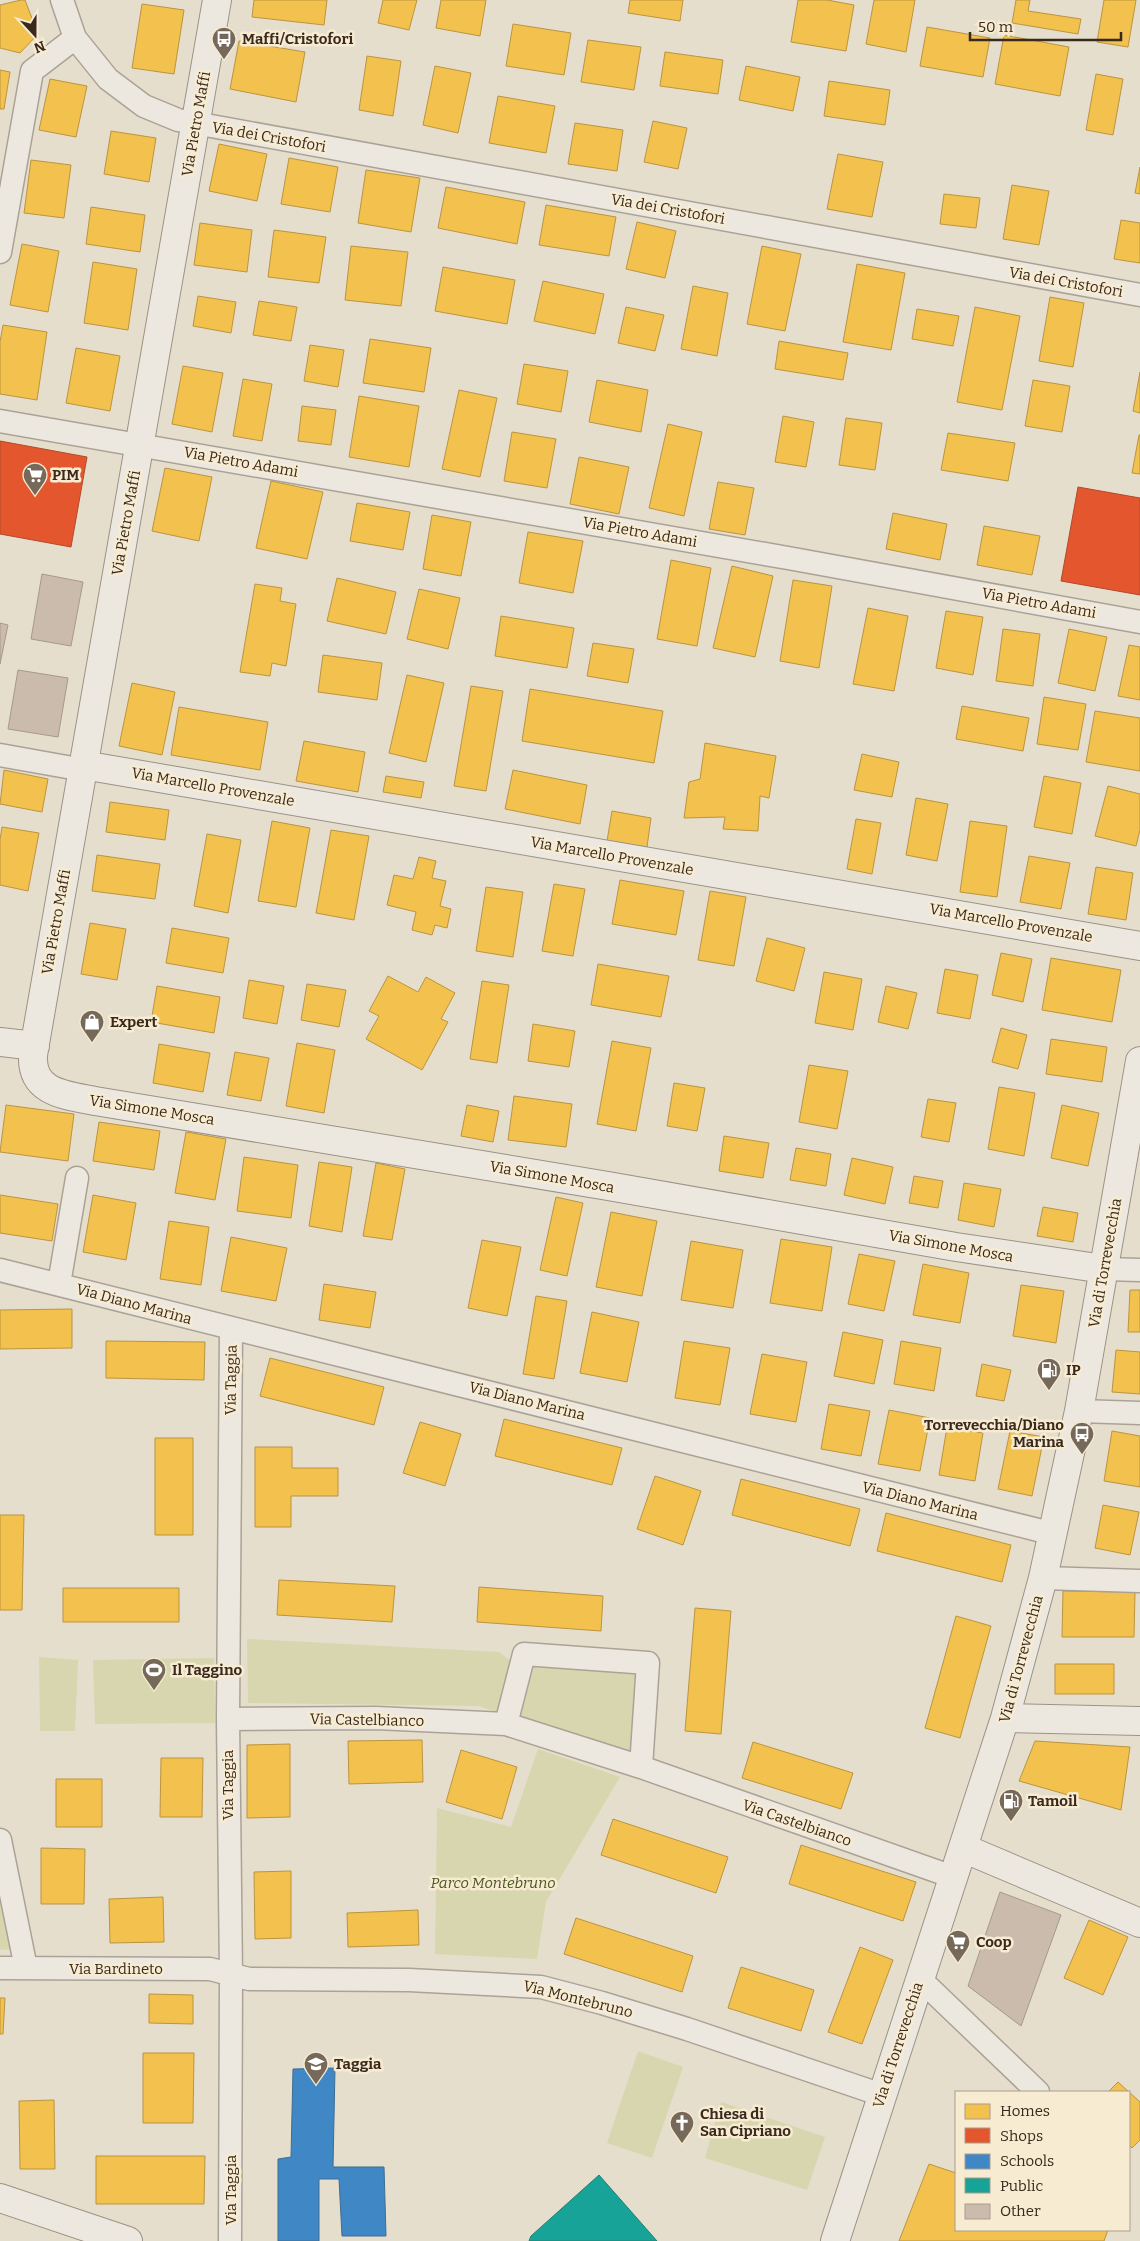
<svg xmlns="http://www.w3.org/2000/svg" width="1140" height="2241" font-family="Bitter,serif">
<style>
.green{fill:#d7d6ae}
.homes{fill:#f2c14e;stroke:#bb943f}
.shops{fill:#e4572e;stroke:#b14a29}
.schools{fill:#3f88c5;stroke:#3e6c93}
.public{fill:#17a398;stroke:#227f73}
.building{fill:#cabbad;stroke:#a6998b}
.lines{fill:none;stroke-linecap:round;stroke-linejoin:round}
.street-casing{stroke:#aba296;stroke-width:25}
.secondary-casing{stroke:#9b9285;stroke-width:30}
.street{stroke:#ede8df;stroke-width:22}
.secondary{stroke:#ede8df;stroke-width:28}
.labels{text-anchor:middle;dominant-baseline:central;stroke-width:5;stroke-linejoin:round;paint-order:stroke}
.poi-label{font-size:15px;font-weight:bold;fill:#3a2a1d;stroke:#f7ebd2;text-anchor:start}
.street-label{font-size:15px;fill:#3a2a1d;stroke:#f7ebd2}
.park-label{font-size:15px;font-style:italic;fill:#4c5723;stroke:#f7ebd2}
</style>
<rect width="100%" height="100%" fill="#e6decc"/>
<path class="green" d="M247,1639L499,1652L512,1662L497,1712L479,1706L248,1703Z
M39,1657L78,1660L75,1731H40Z
M214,1658L215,1723L95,1724L93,1660Z
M532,1666L639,1673L631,1752L518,1717Z
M538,1749L620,1777L546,1902L537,1959L435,1954L437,1808L511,1827Z
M0,1893L12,1949L0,1950Z
M638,2051L683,2067L652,2158L607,2143Z
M721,2102L825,2137L807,2190L705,2158Z"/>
<path class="homes" d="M21,0H25L38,34L20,53L0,48V5Z
M254,0H327L324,25L252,17Z
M383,0H417L409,30L378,23Z
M441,0H486L480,36L436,28Z
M630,0H683L680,21L628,13Z
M798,0H827L854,5L846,51L791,42Z
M874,0H915L906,52L866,44Z
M1016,0H1030L1028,11L1081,19L1078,34L1012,23Z
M1104,0H1136L1128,47L1097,42Z
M142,4L184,10L174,74L132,68Z
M513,24L571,33L564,75L506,66Z
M927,27L990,38L983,77L920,66Z
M1004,35L1069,47L1060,96L995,84Z
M588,40L641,47L634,90L581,82Z
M239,41L305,52L296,102L230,89Z
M665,52L723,60L718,94L660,86Z
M367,56L401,61L393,116L359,110Z
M435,66L471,73L458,133L423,125Z
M746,66L800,77L793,111L739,100Z
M0,70L10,72L4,109H0Z
M1096,74L1123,79L1113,135L1086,130Z
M50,79L87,86L76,137L39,130Z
M829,81L890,90L885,125L824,116Z
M498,96L555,106L546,153L489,143Z
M653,121L687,128L678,169L644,162Z
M575,123L623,130L617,171L568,164Z
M111,131L156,138L149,182L104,174Z
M219,144L267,154L257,201L209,191Z
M838,154L883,162L872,217L827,209Z
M289,158L338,167L330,212L281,204Z
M31,160L71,165L64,218L24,213Z
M1140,167V194L1135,193Z
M366,170L420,178L411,232L358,223Z
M1012,185L1049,191L1039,245L1003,239Z
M446,187L525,202L517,244L438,228Z
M944,194L980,198L976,228L940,224Z
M546,205L616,217L609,256L539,245Z
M91,207L145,215L140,252L86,244Z
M1121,220L1140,223V263L1114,259Z
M637,222L676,231L665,278L626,269Z
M200,223L252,230L247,272L194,265Z
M274,230L326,237L319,283L268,277Z
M22,244L59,251L48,312L10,305Z
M351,246L408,252L401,306L345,300Z
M762,246L801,254L785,331L747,324Z
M93,262L137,269L128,330L84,323Z
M857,264L905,273L891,350L843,342Z
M443,267L515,280L507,324L435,311Z
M543,281L604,294L595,334L534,321Z
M693,286L728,293L717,356L681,349Z
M198,296L236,302L231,333L193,326Z
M1050,297L1084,303L1073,367L1039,361Z
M259,301L297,307L291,341L253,335Z
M626,307L664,315L655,351L618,343Z
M975,307L1020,316L1002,410L957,402Z
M917,309L959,316L953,346L912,339Z
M3,325L47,332L37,400L0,394V342Z
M370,339L431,348L424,392L363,383Z
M779,341L848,353L843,380L775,369Z
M310,345L344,350L338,387L304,381Z
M76,348L120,356L110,411L66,403Z
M524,364L568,371L561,412L517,404Z
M183,366L223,373L212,432L172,424Z
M1140,372V413L1133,411Z
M243,379L272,384L262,441L233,436Z
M597,380L648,390L641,432L589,422Z
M1033,380L1070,386L1062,432L1025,426Z
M459,390L497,398L480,477L442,469Z
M359,396L419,406L409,467L349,457Z
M302,406L336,410L331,445L298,441Z
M783,416L814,422L806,467L775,462Z
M846,418L882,423L875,470L839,465Z
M668,424L702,432L684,516L649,508Z
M512,432L556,439L547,488L504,481Z
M948,433L1015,443L1008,481L941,470Z
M1139,435H1140V474L1132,473Z
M579,457L629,467L619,514L570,504Z
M165,468L212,477L199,541L152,531Z
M271,481L323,492L307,559L256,548Z
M718,482L754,488L745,535L709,529Z
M357,503L410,512L403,550L350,541Z
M893,513L947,524L940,560L886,549Z
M432,515L471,522L461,576L423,569Z
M984,526L1040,536L1032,575L977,565Z
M528,532L583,541L573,593L519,583Z
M671,560L711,568L697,646L657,639Z
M732,566L773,576L755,657L713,648Z
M337,578L396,592L386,634L327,621Z
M793,580L832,586L819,668L780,661Z
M255,584L282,588L280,601L296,604L286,666L272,663L270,676L240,672Z
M419,589L460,598L448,649L407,639Z
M868,608L908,616L894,691L853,684Z
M946,611L983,617L973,675L936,668Z
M501,616L574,628L567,668L495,656Z
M1003,629L1040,634L1033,686L996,681Z
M1069,629L1107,637L1095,691L1058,683Z
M593,643L634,649L628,683L587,676Z
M1129,645L1140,647V700L1118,696Z
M323,655L382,663L377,700L318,692Z
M407,675L444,683L426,762L389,753Z
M132,683L175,692L162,755L119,746Z
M471,686L503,691L486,791L454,786Z
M530,689L663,711L654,763L522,741Z
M1044,697L1086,704L1078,750L1037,744Z
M962,706L1029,718L1023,751L956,739Z
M179,707L268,722L260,770L171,755Z
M1095,711L1140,718V771L1086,762Z
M304,741L365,752L358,792L296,781Z
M705,743L776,756L769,798L760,796L758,831L723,829L725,817L684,818L689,782L700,779Z
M862,754L899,762L892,797L854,790Z
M4,770L48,779L42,812L0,804Z
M513,770L587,785L580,824L505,809Z
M386,776L424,782L421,798L383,792Z
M1044,776L1081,783L1072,834L1034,827Z
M1108,786L1140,794V830L1136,846L1095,836Z
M916,798L948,804L937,861L906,855Z
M110,802L169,810L165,840L106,832Z
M612,811L651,818L647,847L607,841Z
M856,819L881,823L872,874L847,869Z
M272,821L310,828L296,907L258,901Z
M970,821L1007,826L997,897L960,892Z
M2,827L39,833L28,891L0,885V840Z
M331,830L369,836L354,920L316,913Z
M207,834L241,840L228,913L194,906Z
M97,855L160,864L155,899L92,891Z
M1029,856L1070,863L1061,909L1020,902Z
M419,857L436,861L432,878L446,881L440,906L451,909L447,928L435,925L432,935L412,930L416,912L387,905L394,875L413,879Z
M1096,867L1133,873L1126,920L1088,914Z
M620,880L684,891L676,935L612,924Z
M554,884L585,889L573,956L542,951Z
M486,887L523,892L513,957L476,951Z
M710,891L746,897L734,966L698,960Z
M90,923L126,929L117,980L81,974Z
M172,928L229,938L223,973L166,963Z
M767,938L805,948L794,991L756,981Z
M1001,953L1032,959L1023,1002L992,995Z
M1051,958L1121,970L1112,1022L1042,1010Z
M598,964L669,976L661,1017L591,1005Z
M945,969L978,975L970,1019L937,1013Z
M824,972L862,979L853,1030L815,1023Z
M388,976L418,992L426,977L455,993L441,1019L448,1022L422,1070L366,1039L379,1016L369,1011Z
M249,980L284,986L277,1024L243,1018Z
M482,981L509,985L497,1063L470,1059Z
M307,984L346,990L339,1027L301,1020Z
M157,986L220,997L214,1033L151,1022Z
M886,986L917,993L908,1029L878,1022Z
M533,1024L575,1031L569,1067L528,1061Z
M1001,1028L1027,1035L1018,1069L992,1062Z
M1051,1039L1107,1047L1102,1082L1046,1074Z
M612,1041L651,1048L636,1131L597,1124Z
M297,1043L335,1050L324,1113L286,1106Z
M159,1044L210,1053L203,1092L153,1083Z
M235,1052L269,1058L261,1101L227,1095Z
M809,1065L848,1071L837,1129L799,1122Z
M674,1083L705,1088L697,1131L667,1126Z
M999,1087L1035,1093L1024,1156L988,1149Z
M514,1096L572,1104L566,1147L508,1140Z
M928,1099L956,1103L949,1142L921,1137Z
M6,1105L74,1114L68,1161L0,1152Z
M467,1105L499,1111L493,1142L461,1136Z
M1062,1105L1099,1113L1088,1166L1051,1158Z
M99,1122L160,1131L154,1170L93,1161Z
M186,1132L226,1139L215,1200L175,1193Z
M724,1136L769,1143L763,1178L719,1171Z
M796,1148L831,1154L826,1186L790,1180Z
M244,1157L298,1165L291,1218L237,1211Z
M852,1158L893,1167L885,1204L844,1195Z
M319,1162L352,1167L342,1232L309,1226Z
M376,1163L405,1169L392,1240L363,1236Z
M914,1176L943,1181L938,1208L909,1203Z
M964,1183L1001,1189L994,1227L958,1220Z
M0,1195L58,1204L52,1241L0,1233Z
M93,1195L136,1203L126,1260L83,1252Z
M556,1197L583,1203L567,1276L540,1270Z
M1043,1207L1078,1213L1073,1242L1037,1236Z
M611,1212L657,1221L642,1296L596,1287Z
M169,1221L209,1227L201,1285L160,1279Z
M231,1237L287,1248L276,1301L221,1291Z
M781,1239L832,1247L822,1311L770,1303Z
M482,1240L521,1247L507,1316L468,1308Z
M691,1241L743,1250L733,1308L681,1300Z
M859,1254L895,1261L884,1311L848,1304Z
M923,1264L969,1273L960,1323L913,1315Z
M324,1284L376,1292L370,1328L319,1320Z
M1021,1285L1064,1291L1056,1343L1013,1336Z
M1130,1290H1140V1332H1128Z
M536,1296L567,1301L554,1379L523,1374Z
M72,1309V1348L0,1349V1310Z
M592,1312L639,1322L627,1382L580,1373Z
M843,1332L883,1340L874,1384L834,1376Z
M106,1341L205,1342L204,1380L106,1378Z
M684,1341L730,1348L720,1405L675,1398Z
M901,1341L941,1348L934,1391L894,1384Z
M1116,1350L1140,1352V1394L1112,1392Z
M762,1354L807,1362L796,1422L750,1414Z
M270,1358L384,1387L374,1425L260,1396Z
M982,1364L1011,1370L1004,1401L976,1396Z
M829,1404L870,1411L861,1456L821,1449Z
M889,1410L930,1418L920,1471L878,1464Z
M504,1419L622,1448L612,1485L495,1456Z
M420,1422L461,1434L445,1486L403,1473Z
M947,1427L983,1433L975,1481L939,1475Z
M1010,1431L1044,1437L1032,1496L998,1489Z
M1112,1431L1140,1436V1487L1104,1481Z
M155,1438H193V1535H155Z
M255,1447H292V1468H338V1496H291V1527H255Z
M655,1476L701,1491L683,1545L637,1529Z
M741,1479L860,1509L850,1546L732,1515Z
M1103,1505L1139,1512L1130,1555L1095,1548Z
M886,1513L1011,1545L1002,1582L877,1551Z
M0,1515H24L22,1610H0Z
M279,1580L395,1586L392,1622L277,1615Z
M479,1587L603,1596L601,1631L477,1622Z
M63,1588H179V1622H63Z
M1063,1591L1135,1592L1134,1637H1062Z
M695,1608L731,1611L721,1734L685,1731Z
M956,1616L991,1626L960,1738L925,1728Z
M1055,1664H1114V1694H1055Z
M422,1740L423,1782L349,1784L348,1741Z
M1035,1741L1130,1747L1121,1810L1019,1781Z
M753,1742L853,1773L841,1809L742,1778Z
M290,1744V1817L247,1818V1745Z
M461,1750L517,1767L502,1819L446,1802Z
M161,1758H203L202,1817H160Z
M56,1779H102V1827H56Z
M613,1819L728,1857L716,1893L601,1855Z
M801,1845L916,1882L903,1921L789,1884Z
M41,1848L85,1849L84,1904H41Z
M291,1871V1938L255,1939L254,1872Z
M163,1897L164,1942L110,1943L109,1899Z
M418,1910L419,1945L348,1947L347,1913Z
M576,1918L693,1956L682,1992L564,1954Z
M1089,1920L1128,1937L1103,1995L1064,1978Z
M860,1947L893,1960L862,2044L828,2032Z
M741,1967L814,1990L801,2031L728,2008Z
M149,1994L193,1995V2024L149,2023Z
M0,1998H5L3,2034H0Z
M143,2053H194L193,2123H143Z
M1118,2082L1140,2102V2140L1132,2148L1129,2145V2092H1108Z
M54,2100L55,2169H20L19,2101Z
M96,2156H205L204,2204H96Z
M929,2164L956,2173V2230H1108L1104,2241H899Z"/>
<path class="shops" d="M0,441L87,457L71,547L0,534Z
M1078,487L1140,498V595L1061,581Z"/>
<path class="schools" d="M335,2068L333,2167H384L386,2236H342L339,2179H319V2241H278V2159L291,2157L293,2069Z"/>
<path class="public" d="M599,2175L657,2241H529L531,2236Z"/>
<path class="building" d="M42,574L83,582L71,646L31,639Z
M0,623L8,625L0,664Z
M18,670L68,678L58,737L8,729Z
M1000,1892L1061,1915L1021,2026L968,1986Z"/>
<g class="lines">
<defs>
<path id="street" d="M62,0L75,38L108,79L144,106L178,120L1140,295
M0,252L32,71L75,38
M0,421L788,558L1140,622
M0,755L67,767
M1104,1269L1140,1270
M0,1270L1054,1534
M59,1284L77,1178
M1079,1411L1140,1413
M1043,1578L1140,1581
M228,1719L376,1718L506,1724L641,1767L953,1877
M506,1724L524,1654L648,1663L641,1767
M0,1840L26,1968
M0,1968L210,1969L249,1979L409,1980L541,1987L602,2003L687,2029L882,2095
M920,1979L1038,2092
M230,2241L231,1975L228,1719L231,1330"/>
<path id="secondary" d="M217,0L33,1055C31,1093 65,1095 95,1101L608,1186L956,1247L1104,1269
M83,765L1140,946
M0,1042L35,1046
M1005,1718L1140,1721
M963,1848L1140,1923
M0,2198L128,2241
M835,2241L1005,1718L1043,1578L1079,1411L1140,1061"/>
</defs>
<use href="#street" class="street-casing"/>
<use href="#secondary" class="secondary-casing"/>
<use href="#street" class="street"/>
<use href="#secondary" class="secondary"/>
</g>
<defs>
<symbol id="bus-pin" viewBox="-11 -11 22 30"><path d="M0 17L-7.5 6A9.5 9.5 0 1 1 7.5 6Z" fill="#76695a" stroke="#f7ebd2"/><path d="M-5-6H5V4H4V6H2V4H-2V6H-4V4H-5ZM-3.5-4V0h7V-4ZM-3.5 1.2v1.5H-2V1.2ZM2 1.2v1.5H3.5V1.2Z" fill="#fff"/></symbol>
<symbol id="supermarket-pin" viewBox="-11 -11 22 30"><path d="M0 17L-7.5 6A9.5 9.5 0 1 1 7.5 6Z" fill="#76695a" stroke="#f7ebd2"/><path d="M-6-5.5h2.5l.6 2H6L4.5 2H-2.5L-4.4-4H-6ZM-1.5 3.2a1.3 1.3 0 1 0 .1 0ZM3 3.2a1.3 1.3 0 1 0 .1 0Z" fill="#fff"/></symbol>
<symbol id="shop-pin" viewBox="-11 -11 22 30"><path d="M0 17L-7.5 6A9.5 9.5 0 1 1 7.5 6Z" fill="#76695a" stroke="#f7ebd2"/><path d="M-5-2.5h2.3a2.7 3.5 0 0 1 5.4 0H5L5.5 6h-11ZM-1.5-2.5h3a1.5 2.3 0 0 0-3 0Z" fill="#fff"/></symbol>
<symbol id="fuel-pin" viewBox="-11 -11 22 30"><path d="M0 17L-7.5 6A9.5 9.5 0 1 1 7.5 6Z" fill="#76695a" stroke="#f7ebd2"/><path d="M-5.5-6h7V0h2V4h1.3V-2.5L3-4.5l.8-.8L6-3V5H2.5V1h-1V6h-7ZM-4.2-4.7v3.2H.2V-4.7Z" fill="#fff"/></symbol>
<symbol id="stadium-pin" viewBox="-11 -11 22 30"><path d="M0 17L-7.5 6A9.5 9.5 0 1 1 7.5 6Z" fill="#76695a" stroke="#f7ebd2"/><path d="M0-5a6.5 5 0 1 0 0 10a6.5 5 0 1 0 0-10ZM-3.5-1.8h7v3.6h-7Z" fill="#fff"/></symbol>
<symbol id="school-pin" viewBox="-11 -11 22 30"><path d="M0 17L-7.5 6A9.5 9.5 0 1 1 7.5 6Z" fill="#76695a" stroke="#f7ebd2"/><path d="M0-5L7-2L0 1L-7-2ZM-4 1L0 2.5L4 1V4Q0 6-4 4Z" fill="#fff"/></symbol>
<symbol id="church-pin" viewBox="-11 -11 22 30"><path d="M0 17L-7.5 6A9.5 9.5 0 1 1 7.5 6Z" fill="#76695a" stroke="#f7ebd2"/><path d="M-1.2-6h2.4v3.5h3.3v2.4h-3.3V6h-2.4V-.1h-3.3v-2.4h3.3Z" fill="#fff"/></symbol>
</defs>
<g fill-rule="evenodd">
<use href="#bus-pin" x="210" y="25" width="28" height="38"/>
<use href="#supermarket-pin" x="21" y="461" width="28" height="38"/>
<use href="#shop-pin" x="78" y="1008" width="28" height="38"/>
<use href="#fuel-pin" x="1035" y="1356" width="28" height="38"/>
<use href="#bus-pin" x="1068" y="1420" width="28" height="38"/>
<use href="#stadium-pin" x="140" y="1656" width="28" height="38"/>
<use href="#fuel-pin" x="997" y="1787" width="28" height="38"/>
<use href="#supermarket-pin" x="944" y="1928" width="28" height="38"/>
<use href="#school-pin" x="302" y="2050" width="28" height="38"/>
<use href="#church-pin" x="668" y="2109" width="28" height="38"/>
</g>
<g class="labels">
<g class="poi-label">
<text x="242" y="39">Maffi/Cristofori</text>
<text x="52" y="475">PIM</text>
<text x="110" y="1022">Expert</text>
<text x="1066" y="1370">IP</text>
<text x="1064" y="1425" text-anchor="end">Torrevecchia/Diano<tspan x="1064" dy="17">Marina</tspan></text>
<text x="172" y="1670">Il Taggino</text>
<text x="1028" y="1801">Tamoil</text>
<text x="976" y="1942">Coop</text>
<text x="334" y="2064">Taggia</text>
<text x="700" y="2114">Chiesa di<tspan x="700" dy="17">San Cipriano</tspan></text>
</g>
<g class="street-label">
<text transform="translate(196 124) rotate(-80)">Via Pietro Maffi</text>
<text transform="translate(269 137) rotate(10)">Via dei Cristofori</text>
<text transform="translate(668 209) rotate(10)">Via dei Cristofori</text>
<text transform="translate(1066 282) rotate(10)">Via dei Cristofori</text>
<text transform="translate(241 462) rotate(10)">Via Pietro Adami</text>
<text transform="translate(126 523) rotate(-80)">Via Pietro Maffi</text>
<text transform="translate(640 532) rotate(10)">Via Pietro Adami</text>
<text transform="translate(1039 603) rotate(10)">Via Pietro Adami</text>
<text transform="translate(213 787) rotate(10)">Via Marcello Provenzale</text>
<text transform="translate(612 856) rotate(10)">Via Marcello Provenzale</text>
<text transform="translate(56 922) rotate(-80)">Via Pietro Maffi</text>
<text transform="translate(1011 923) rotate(10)">Via Marcello Provenzale</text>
<text transform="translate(152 1110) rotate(9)">Via Simone Mosca</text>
<text transform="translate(552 1177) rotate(10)">Via Simone Mosca</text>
<text transform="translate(951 1246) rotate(10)">Via Simone Mosca</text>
<text transform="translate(1105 1263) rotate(-80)">Via di Torrevecchia</text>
<text transform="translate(134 1304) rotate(15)">Via Diano Marina</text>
<text transform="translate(231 1380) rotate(-89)">Via Taggia</text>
<text transform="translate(527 1401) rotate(14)">Via Diano Marina</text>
<text transform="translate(920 1501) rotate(14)">Via Diano Marina</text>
<text transform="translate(1021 1659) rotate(-75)">Via di Torrevecchia</text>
<text transform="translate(367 1720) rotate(1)">Via Castelbianco</text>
<text transform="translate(228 1785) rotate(-90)">Via Taggia</text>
<text transform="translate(797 1823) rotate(19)">Via Castelbianco</text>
<text x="116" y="1969">Via Bardineto</text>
<text transform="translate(578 1999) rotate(14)">Via Montebruno</text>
<text transform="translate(898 2045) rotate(-72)">Via di Torrevecchia</text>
<text transform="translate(231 2190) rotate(-90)">Via Taggia</text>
</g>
<g class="park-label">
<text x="493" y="1883">Parco Montebruno</text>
</g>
</g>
<rect x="955" y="2091" width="175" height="140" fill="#f7ebd2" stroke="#ab9e8a"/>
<rect x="965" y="2104" width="25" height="15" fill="#f2c14e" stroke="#ab9e8a"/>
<text x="1000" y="2116" font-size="15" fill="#3a2a1d">Homes</text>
<rect x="965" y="2128" width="25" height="15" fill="#e4572e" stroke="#ab9e8a"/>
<text x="1000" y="2141" font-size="15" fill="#3a2a1d">Shops</text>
<rect x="965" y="2154" width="25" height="15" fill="#3f88c5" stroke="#ab9e8a"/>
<text x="1000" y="2166" font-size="15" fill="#3a2a1d">Schools</text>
<rect x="965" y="2178" width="25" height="15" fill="#17a398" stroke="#ab9e8a"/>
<text x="1000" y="2191" font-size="15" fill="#3a2a1d">Public</text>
<rect x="965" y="2204" width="25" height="15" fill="#cabbad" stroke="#ab9e8a"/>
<text x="1000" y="2216" font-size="15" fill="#3a2a1d">Other</text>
<g transform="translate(35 35) rotate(159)" stroke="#f7ebd2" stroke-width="4" paint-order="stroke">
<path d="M0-4L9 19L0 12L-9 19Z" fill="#3a2a1d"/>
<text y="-8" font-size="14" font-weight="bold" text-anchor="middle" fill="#3a2a1d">N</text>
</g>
<path d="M970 32v8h151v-8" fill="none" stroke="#3a2a1d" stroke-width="2.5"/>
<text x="978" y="32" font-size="15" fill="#3a2a1d" stroke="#f7ebd2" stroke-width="4" paint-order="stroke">50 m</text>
</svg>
